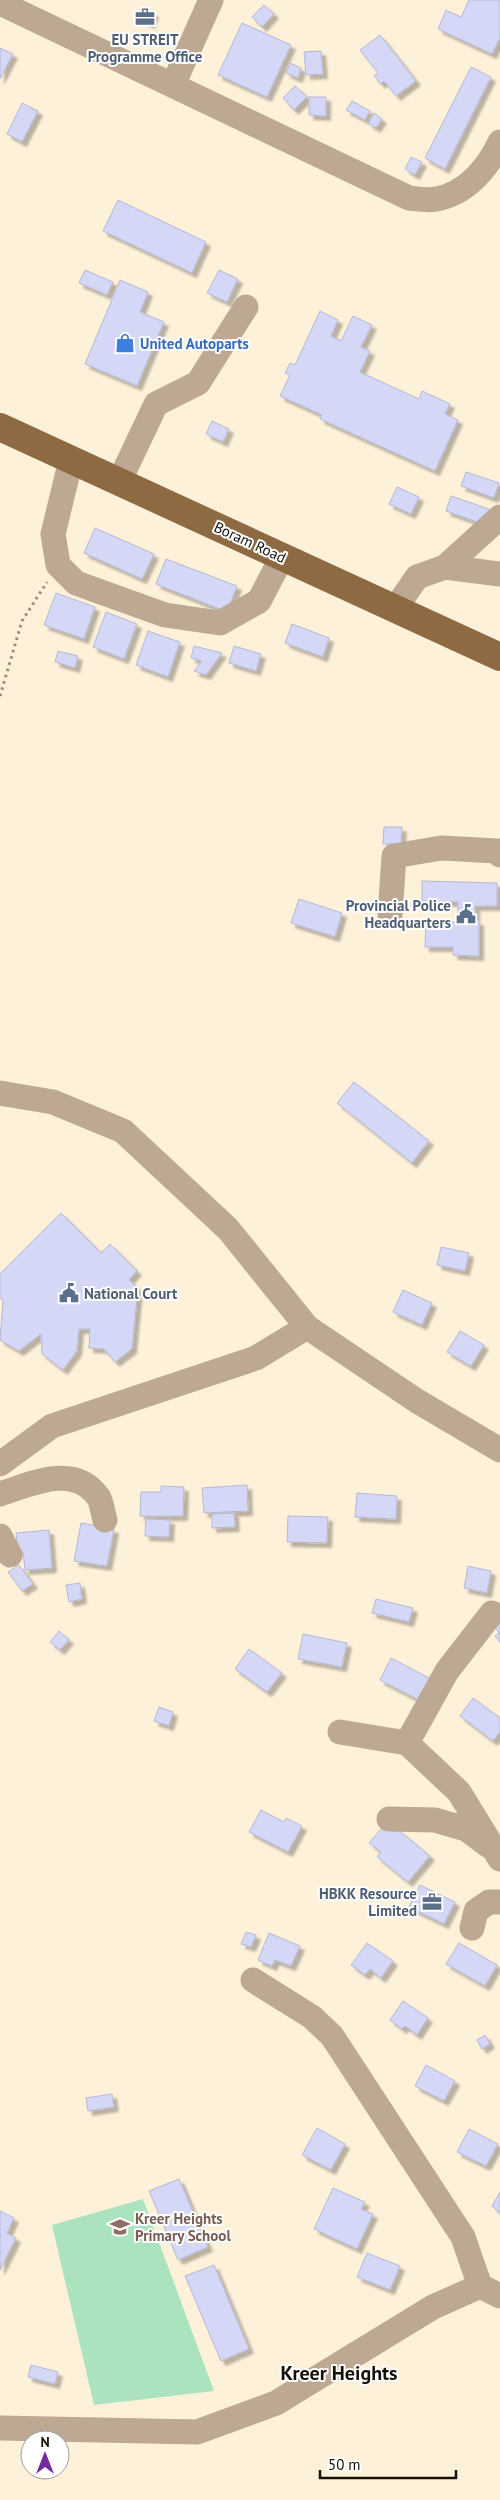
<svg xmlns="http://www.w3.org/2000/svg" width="500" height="2500" font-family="'PT Sans',sans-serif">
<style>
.green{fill:#abe3be}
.building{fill:#d4d7f5;stroke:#b5b7d4;filter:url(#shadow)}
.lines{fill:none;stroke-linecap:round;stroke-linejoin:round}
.path{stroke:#968c7c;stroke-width:3;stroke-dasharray:2.5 4;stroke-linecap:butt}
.minor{stroke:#bca893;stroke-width:25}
.major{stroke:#8d6a42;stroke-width:28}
.labels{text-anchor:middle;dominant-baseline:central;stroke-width:4;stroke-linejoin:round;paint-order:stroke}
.service-label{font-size:15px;font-weight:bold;fill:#4e5e75;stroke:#fff;text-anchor:end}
.shop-label{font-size:15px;font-weight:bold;fill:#366cbe;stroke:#fff;text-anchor:start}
.street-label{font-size:15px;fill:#161007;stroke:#fff}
.education-label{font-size:15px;font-weight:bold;fill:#785e54;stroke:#fff;text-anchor:start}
.district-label{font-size:20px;font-weight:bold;fill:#161007;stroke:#fff}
</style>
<defs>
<filter id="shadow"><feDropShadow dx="4.5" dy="4.5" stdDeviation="1" flood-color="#0004"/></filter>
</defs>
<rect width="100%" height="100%" fill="#fef1da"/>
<path class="green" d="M143,2199L214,2391L94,2405L52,2225Z"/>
<path class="building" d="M469,0H500V38L492,54L438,29L446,10L461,17Z
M264,5L274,14L262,27L252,17Z
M142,8L154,13L150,24L137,18Z
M242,23L291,45L267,97L218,75Z
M380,35L416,81L396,96L384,81L381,84L374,76L378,73L360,50Z
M0,48L13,54L0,79Z
M321,51L323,74L306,75L304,52Z
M290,63L301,68L298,78L286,73Z
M471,67L491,77L445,169L425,158Z
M295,86L307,97L294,110L283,98Z
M309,97H326V116L309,115Z
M352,101L370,111L365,120L346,110Z
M22,103L38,111L22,142L7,134Z
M374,113L382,119L376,128L368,123Z
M411,157L422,162L415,175L405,169Z
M118,200L206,242L192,273L103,231Z
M85,270L113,282L107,295L79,283Z
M219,270L238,279L227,302L207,293Z
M120,280L148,292L140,312L164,322L137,386L85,364Z
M320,311L338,320L331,336L341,341L353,316L372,325L361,347L370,351L360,372L419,399L422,391L450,404L445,414L458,420L435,471L320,419L322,415L280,396L290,375L285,373L290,363L295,365Z
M212,421L229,429L223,442L206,434Z
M466,472L499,483L494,498L461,486Z
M397,487L419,497L411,514L389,504Z
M451,496L489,509L483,524L446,511Z
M95,528L154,554L142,579L84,553Z
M166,559L237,586L227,612L156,584Z
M56,593L95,607L84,639L44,625Z
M106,612L137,624L124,659L93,647Z
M292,624L329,638L323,657L285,643Z
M148,631L180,642L168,677L136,665Z
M194,646L222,653L206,675L194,671L202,661L191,658Z
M234,646L261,654L256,671L229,663Z
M58,651L78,656L75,668L55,662Z
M384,827H402L401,844H383Z
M422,881L497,883V906H475V921H479V956L453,955V947H425L426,921L458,922V902L422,901Z
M299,899L342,913L335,937L291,923Z
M354,1082L429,1141L412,1163L337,1103Z
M61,1213L101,1253L110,1244L137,1271L129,1280L138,1288L132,1349L115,1362L104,1349L89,1348L90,1329H79L77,1351L63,1370L42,1354L41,1334L19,1351L0,1340L3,1300L0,1298V1274Z
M441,1247L469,1253L465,1271L437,1265Z
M403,1290L432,1303L422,1325L393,1312Z
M460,1331L484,1345L471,1366L447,1352Z
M247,1485L248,1511L204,1513L202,1488Z
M161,1486L184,1487L183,1516H140L141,1492H161Z
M357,1493L397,1496L396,1519L355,1517Z
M234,1513L235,1527L212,1528V1514Z
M288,1516L328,1517L327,1543L287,1542Z
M146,1519L170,1520L169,1537L145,1536Z
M81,1523L114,1529L107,1566L74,1561Z
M49,1530L52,1568L25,1570L23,1552H18L16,1533Z
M19,1565L33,1584L22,1591L8,1572Z
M468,1566L491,1571L487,1593L464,1588Z
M80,1583L82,1599L69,1602L66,1585Z
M376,1599L413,1608L409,1622L372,1613Z
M500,1623V1642L495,1636L499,1633L495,1627Z
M59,1631L69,1640L60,1650L50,1642Z
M303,1634L347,1643L342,1667L298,1659Z
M249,1649L282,1673L267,1692L235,1669Z
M391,1658L431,1679L419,1700L380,1680Z
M473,1698L500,1718V1732L493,1741L460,1716Z
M159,1707L173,1712L169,1726L154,1721Z
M261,1810L284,1822L286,1818L302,1826L288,1852L249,1832Z
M391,1824L430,1856L408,1882L377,1857L381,1852L369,1843L382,1828L386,1831Z
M420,1885L455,1902L444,1924L409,1907Z
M246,1932L256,1935L251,1947L241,1944Z
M269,1933L300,1946L291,1966L275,1960L272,1966L258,1960Z
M367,1943L393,1961L381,1978L370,1969L365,1975L351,1965Z
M459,1943L497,1965L485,1986L446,1964Z
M403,2001L428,2018L417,2035L405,2026L402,2029L390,2020Z
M485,2035L490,2044L482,2049L477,2040Z
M426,2065L455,2081L444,2101L415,2086Z
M112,2094L114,2107L88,2111L86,2098Z
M317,2128L345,2144L331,2170L302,2155Z
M469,2129L498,2144L486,2166L457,2152Z
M179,2179L208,2247L178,2260L149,2191Z
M333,2188L365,2202L361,2209L373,2214L357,2249L314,2229Z
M500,2192V2213L492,2206Z
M0,2211L14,2218L7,2233L16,2238L0,2270Z
M367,2253L400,2266L390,2290L357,2277Z
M214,2265L249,2349L221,2361L185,2276Z
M31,2365L58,2372L55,2384L28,2377Z"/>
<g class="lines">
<path class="path" d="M0,696L22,621L47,582"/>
<path class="minor" d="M0,3L409,198C417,199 428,201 436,199C466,194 488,168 500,142
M173,85L211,0
M71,460L53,534L58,565L76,583L165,615L220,623L259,601L282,557
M119,482L156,404L198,383L246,307
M445,567L500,574
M395,609L417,577L445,567L500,517
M390,915L394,856L441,848L497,851L500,855
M0,1093L53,1102L123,1131L228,1229L307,1327L417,1401L500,1450
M0,1464L52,1426L256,1358L307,1327
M0,1494C31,1484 75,1462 99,1498C102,1504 103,1514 105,1520
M0,1536L10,1555
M340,1732L407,1743L459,1792L500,1859
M407,1743L447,1671L492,1613
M389,1819L435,1820L466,1829L489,1846
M472,1928L476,1911L489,1902H500
M253,1980L312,2017L332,2036L463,2237L480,2286
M0,2428L197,2432L276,2403L433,2307L480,2286L500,2296"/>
<path class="major" d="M0,427L500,657"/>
</g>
<defs>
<symbol id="office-bare" viewBox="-9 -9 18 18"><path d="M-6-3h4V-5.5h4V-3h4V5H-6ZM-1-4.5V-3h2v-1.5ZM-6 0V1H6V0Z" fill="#5c6f8a" stroke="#fff" stroke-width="2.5" paint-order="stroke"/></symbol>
<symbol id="shop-bare" viewBox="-9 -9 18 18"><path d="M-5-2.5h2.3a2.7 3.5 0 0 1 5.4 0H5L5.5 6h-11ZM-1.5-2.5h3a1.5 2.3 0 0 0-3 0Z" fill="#3f7fe0" stroke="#fff" stroke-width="2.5" paint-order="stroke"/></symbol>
<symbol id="civic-bare" viewBox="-9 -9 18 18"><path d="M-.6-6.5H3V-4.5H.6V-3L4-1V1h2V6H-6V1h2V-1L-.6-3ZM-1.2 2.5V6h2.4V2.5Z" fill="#5c6f8a" stroke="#fff" stroke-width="2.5" paint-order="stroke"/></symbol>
<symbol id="school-bare" viewBox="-9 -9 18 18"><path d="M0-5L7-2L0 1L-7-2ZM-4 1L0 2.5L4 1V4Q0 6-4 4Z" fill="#8d6e63" stroke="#fff" stroke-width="2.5" paint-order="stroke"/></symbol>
</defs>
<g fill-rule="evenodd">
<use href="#office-bare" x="131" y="3" width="28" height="28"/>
<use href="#shop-bare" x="111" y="329" width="28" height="28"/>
<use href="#civic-bare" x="452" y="900" width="28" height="28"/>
<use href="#civic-bare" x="55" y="1279" width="28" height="28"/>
<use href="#office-bare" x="418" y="1888" width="28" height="28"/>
<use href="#school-bare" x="106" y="2213" width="28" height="28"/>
</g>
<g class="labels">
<g class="service-label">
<text x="145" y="39" text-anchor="middle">EU STREIT<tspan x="145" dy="17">Programme Office</tspan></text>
<text x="451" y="905">Provincial Police<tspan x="451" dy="17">Headquarters</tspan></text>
<text x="84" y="1293" text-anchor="start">National Court</text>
<text x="417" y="1893">HBKK Resource<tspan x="417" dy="17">Limited</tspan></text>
</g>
<g class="shop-label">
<text x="140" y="343">United Autoparts</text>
</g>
<g class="street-label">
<text transform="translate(250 542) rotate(25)">Boram Road</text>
</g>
<g class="education-label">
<text x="135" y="2218">Kreer Heights<tspan x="135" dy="17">Primary School</tspan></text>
</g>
<g class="district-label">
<text x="339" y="2373">Kreer Heights</text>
</g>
</g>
<g transform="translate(45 2455)"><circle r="24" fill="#ffffff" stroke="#a29f9c"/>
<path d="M0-4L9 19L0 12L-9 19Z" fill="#732b9e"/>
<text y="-8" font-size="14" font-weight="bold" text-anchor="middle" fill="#161007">N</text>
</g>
<path d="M320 2470v8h136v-8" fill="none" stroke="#161007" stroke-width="2.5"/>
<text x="328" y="2470" font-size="15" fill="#161007" stroke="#ffffff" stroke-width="4" paint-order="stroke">50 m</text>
</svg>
